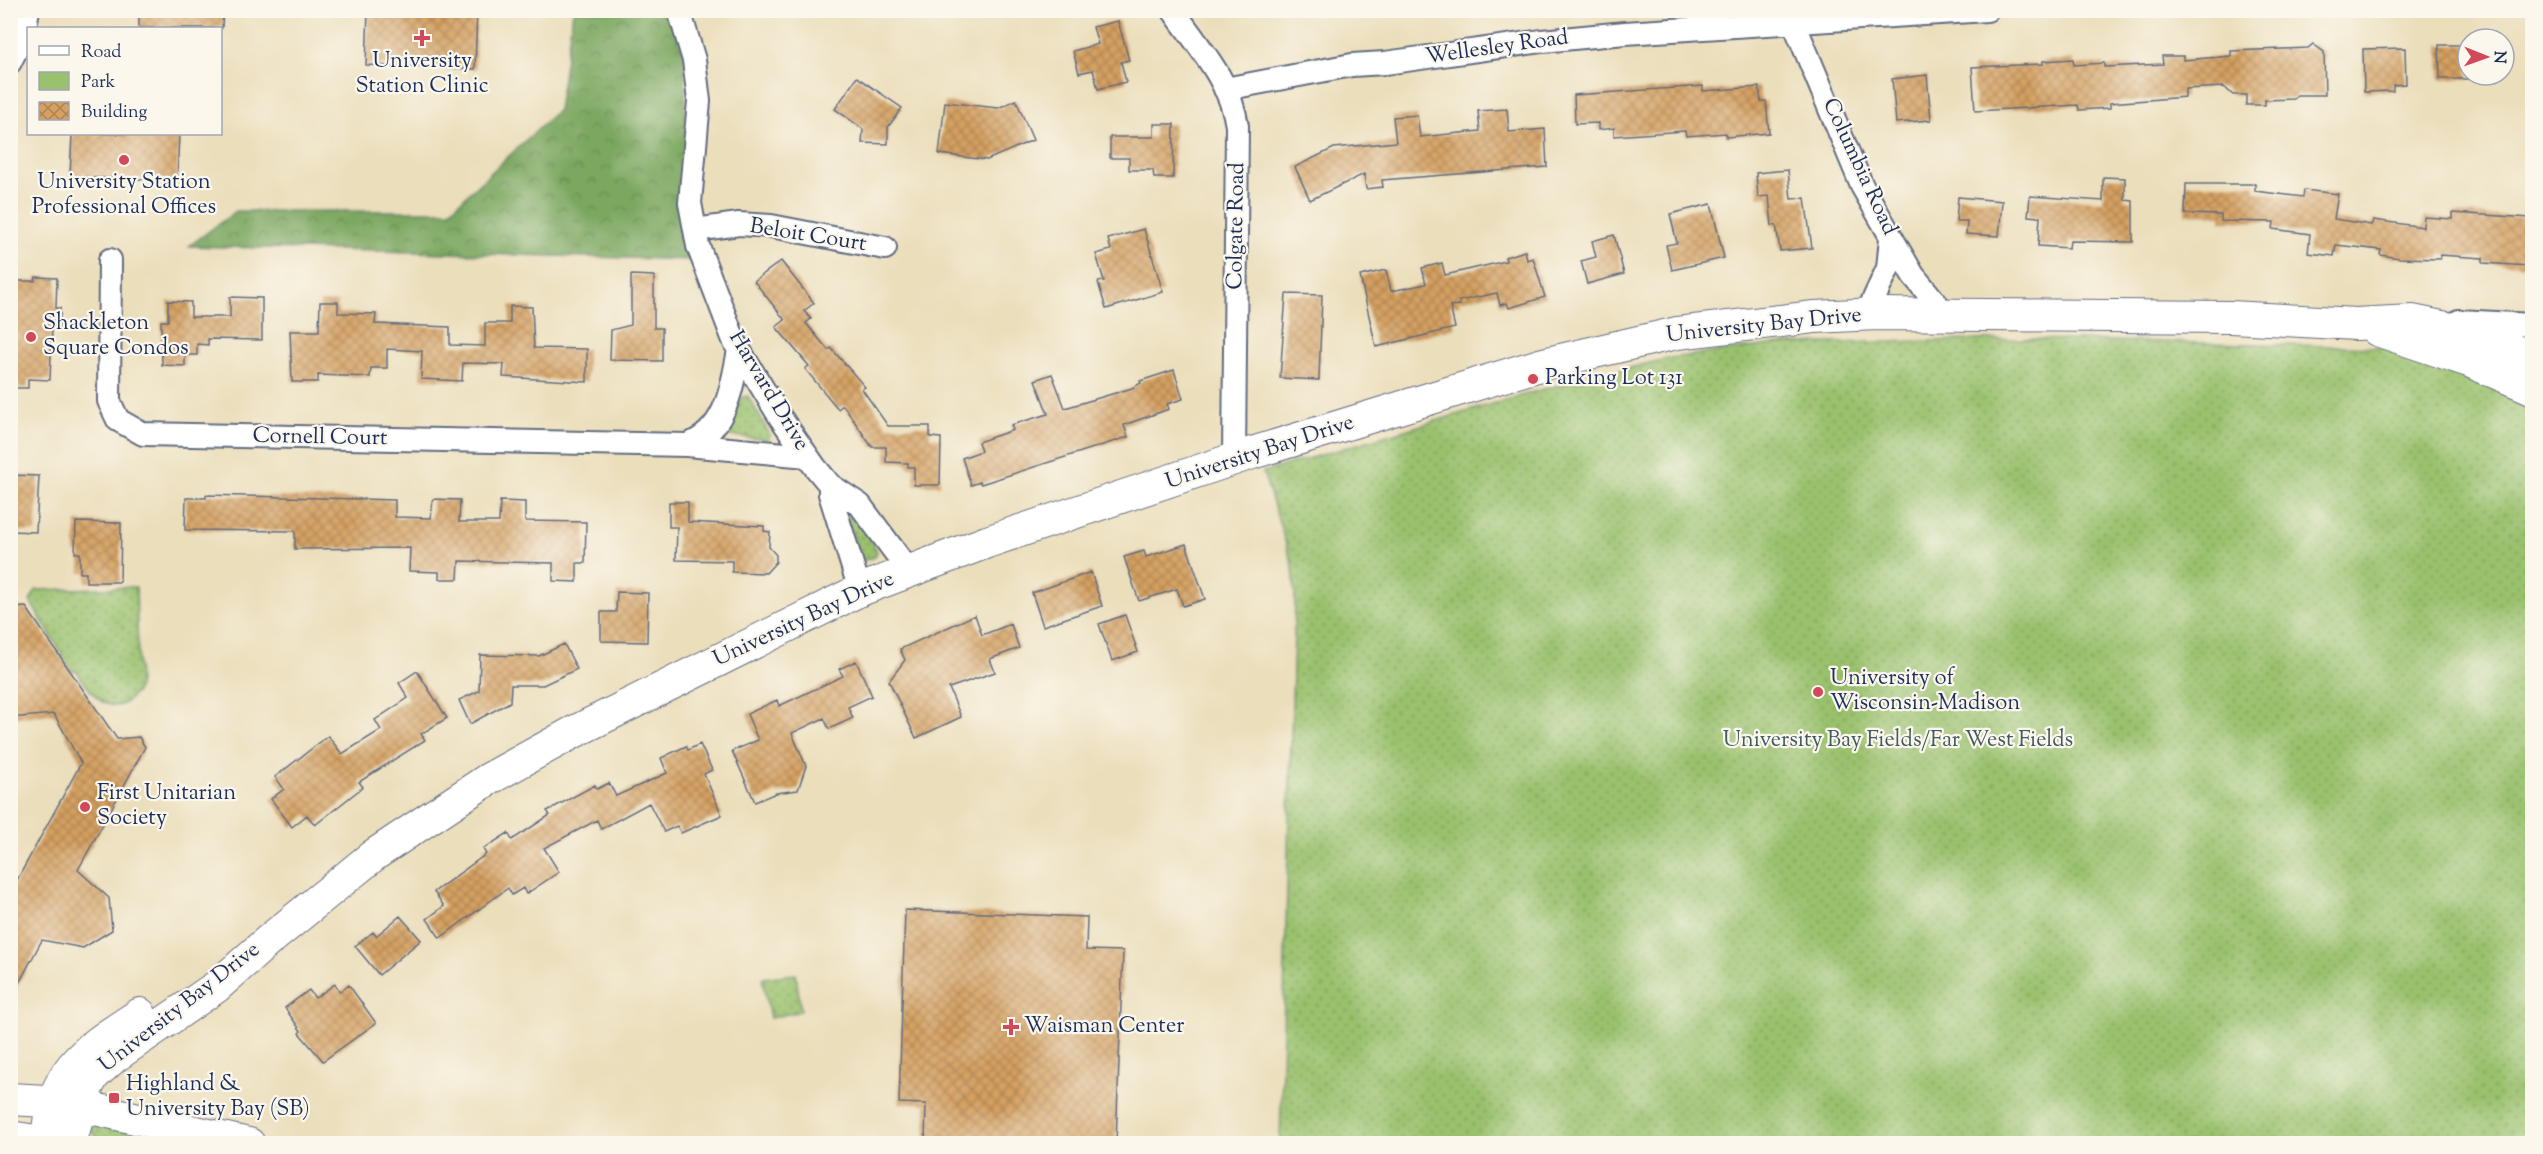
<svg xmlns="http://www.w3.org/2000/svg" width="2543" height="1154" font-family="'Sorts Mill Goudy',serif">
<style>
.green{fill:url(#green-dots);stroke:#5a7866;stroke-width:1.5}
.forest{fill:url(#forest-crowns);stroke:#4b6b5f;stroke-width:1.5}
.building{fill:url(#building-cross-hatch)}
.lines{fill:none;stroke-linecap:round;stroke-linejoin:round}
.street-casing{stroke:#646c7f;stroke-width:26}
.secondary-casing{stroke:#646c7f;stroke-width:34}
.street{stroke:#fff;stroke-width:22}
.secondary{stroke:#fff;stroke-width:32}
.poi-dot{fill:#d1495b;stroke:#fbf7ec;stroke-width:2}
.labels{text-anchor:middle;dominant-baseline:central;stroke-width:4.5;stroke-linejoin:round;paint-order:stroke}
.street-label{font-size:22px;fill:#1b2f5e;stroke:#fbf7ec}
.poi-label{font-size:22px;fill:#1b2f5e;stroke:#fbf7ec;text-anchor:start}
.park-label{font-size:22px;fill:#415b62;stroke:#fbf7ec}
</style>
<defs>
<pattern id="green-dots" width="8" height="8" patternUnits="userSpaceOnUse" patternTransform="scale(1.5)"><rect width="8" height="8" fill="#9ac16d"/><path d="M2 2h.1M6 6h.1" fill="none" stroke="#7d9d5d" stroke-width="1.8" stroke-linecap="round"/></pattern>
<pattern id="forest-crowns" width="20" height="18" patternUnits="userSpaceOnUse" patternTransform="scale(1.5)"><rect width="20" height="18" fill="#7ba760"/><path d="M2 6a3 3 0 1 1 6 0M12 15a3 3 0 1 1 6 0" fill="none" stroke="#648852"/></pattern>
<pattern id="building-cross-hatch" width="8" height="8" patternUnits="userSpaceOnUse" patternTransform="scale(1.5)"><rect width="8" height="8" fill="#d5a061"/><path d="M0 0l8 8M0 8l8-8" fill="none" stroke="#ac8353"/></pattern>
</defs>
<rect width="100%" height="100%" fill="#fbf7ec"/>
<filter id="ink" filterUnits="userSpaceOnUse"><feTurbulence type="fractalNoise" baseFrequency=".0167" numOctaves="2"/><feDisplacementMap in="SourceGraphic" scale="12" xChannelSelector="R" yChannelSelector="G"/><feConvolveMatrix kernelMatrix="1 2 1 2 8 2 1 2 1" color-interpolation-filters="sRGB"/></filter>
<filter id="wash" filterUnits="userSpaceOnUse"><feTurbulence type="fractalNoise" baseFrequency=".008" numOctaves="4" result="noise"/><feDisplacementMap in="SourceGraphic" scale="24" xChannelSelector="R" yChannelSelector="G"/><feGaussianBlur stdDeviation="1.35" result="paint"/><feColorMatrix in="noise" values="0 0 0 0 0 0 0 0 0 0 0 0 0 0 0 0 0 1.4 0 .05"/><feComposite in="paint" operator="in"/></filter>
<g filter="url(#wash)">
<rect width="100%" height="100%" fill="#ebdebb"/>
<path class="green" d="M2030,339L2382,347L2450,364L2532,407V1143H1280L1295,596L1293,566L1263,472L1540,390L1670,358L1778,344Z
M748,396L770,435L768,440L726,435L724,429L742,397Z
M854,514L860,518L877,551L875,557L861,561L847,517Z
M136,587L139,687C115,726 92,696 77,671H72L30,601L36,590Z
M796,974L801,1011L770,1018L762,978Z
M92,1124L139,1133L147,1143H103L92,1132Z"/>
<path class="forest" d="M573,11H667L685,56L686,158L696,260L189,246L236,211H450L558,110Z"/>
<g id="blocks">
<path class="building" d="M139,10H223L222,28H139Z
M368,10H477L475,69L366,65Z
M1118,21L1129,60L1121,62L1126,82L1098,89L1093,70L1079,73L1073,51L1098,44L1093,27Z
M2313,44L2324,52L2325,95H2297L2294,99L2265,100V105H2246V95H2233L2224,87L2185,89V97L2110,103V108L2079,110L2078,105L1975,111L1972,67L2043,64V61L2073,59L2074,65L2104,63V67L2163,64L2162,56H2183V60L2231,56V51L2308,48Z
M2439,45H2468V79H2440Z
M2405,48L2406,84L2393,85V91L2364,92L2363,49Z
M1927,75L1931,120L1896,123L1892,79Z
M857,77L902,108L888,127V144L862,143L863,129L835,109Z
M1703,86V91L1759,87L1761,101H1766L1769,133L1726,137V133L1686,136L1685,131L1614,136V128L1598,130V123L1575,124L1574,95Z
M1016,100L1033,140L987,160L939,154L945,102L998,108Z
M1507,109L1509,132L1545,129L1547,167L1382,180L1383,187L1366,189L1364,174L1310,200L1295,167L1334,148L1396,142L1393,117L1417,115L1420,137L1480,131L1478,111Z
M1154,124H1174L1173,178H1154L1153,170H1129V158H1110V137H1154Z
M72,134H179L177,180L70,177Z
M1788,170L1791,199L1805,198L1812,248L1780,251L1776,225L1772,226L1769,196L1758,197L1756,173Z
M2103,177L2125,178V200L2133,201V242L2070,241L2069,248L2038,246L2040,217L2028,216L2030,196L2103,201Z
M2186,184H2255V191L2303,197L2304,190L2338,194L2334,219L2371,225L2374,220L2423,227L2424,217L2453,219V213L2531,218L2529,266L2483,263V258L2440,255V259L2399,258L2380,255L2381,250L2336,245L2334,256L2308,253L2310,234L2273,229L2274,222L2221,221V215L2185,214Z
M1958,197L2002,201L1999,236L1966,234L1967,221H1956Z
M1711,204L1724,258L1672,270L1666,245L1677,243L1670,214Z
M1144,229L1163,292L1106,309L1098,282L1104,281L1096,254L1111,250L1108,239Z
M1614,235L1624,274L1587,284L1581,261L1596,257L1592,241Z
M1525,251L1527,260L1533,258L1545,297L1509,308L1507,303L1500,305L1497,293L1459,301L1460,305L1450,306L1455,328L1376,347L1360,276L1386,270L1391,291L1426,284L1422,268L1442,263L1445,275L1506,261L1505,257Z
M781,261L814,303L804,311L811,319L806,323L828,350L831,348L865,387L862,389L888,426H930V437L941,438L940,485H914V467H908V463L886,462V447H872L843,405L838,409L805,369L809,366L776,327L785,320L754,281Z
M631,275L654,276V328H662V361L610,360L611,330L631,325Z
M36,277L57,278L56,308H60V329H52L50,380L28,379V388H10V281H35Z
M1286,294L1322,295L1319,380L1280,378Z
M230,297L262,298V340L208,339V345L197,344V355H185V366L162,365L161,321H168V301L191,302V317H230Z
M320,302H338V313L376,314L375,324L450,327V345L485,346V323H510V306L532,307L534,348L587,349V382L503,377L504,364L463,363L462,381L421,379L422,351L387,349V368H371L370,377L318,375V382H292L290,331H319Z
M1174,370L1183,399L1167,404L1169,409L1124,425L1128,437L981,484L980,482L971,485L962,458L981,451L978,442L1013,430L1011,425L1048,414L1035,380L1052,374L1065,408L1132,388L1141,383L1140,381Z
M10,475L39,476L36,532L10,531Z
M206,495L395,500V517L431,518L433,499L460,500L459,522H499L500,501L525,502V521L586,522L585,563H577V582L553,581V563L459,561L458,579H439V572L409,571L410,548L295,549V531L185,530L186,498H206Z
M669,502H688V522L764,526V531L770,532L769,547L776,555V562L766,573L732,572V561L676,560L677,527H669Z
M76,522L121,523L120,582H86V573H80V553H75Z
M1186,544L1205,599L1183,606L1177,589L1139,601L1124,557L1144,551L1146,557Z
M1091,572L1102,606L1043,626L1032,593Z
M617,592L648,593L647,642L601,641V612H616Z
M26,607L117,739L139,737L145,747L78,870L109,898L112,930L83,948L42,940L10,1000V893L81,763L54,714L10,718V608Z
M975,615L982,635L1011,624L1019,648L990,659L995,672L949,688L961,717L916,738L889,681L905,660L900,649Z
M1125,615L1138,652L1112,661L1099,624Z
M564,644L577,669L543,685H511L510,702L470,724L459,700L479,691L480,655L539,656Z
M856,661L872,696L848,707L853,718L829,729L824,718L792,733L806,766L798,790L776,793L755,802L732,751L758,740L747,714L777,700L779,706L843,676L839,669Z
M417,671L447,718L421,734L425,740L359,782L363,787L315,825L307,815L292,827L271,799L284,789L275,777L328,736L342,754L381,730L375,720L408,698L399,683Z
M700,744L712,770L704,774L722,815L681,833L677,826L664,832L649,803L601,829L597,820L544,848L559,872L526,894L523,888L512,895L508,888L440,938L427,919L444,906L434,892L486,854L483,849L508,833L512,840L550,815L547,811L595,785L597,789L609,783L616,796L667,773L661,758L686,746L688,750Z
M905,910L1087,917L1086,950L1123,951L1116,1143H925L926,1104L899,1103Z
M400,916L421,940L379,975L355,946L373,932L376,936Z
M335,984L340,992L349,985L376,1023L323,1061L299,1033L301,1031L285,1008L309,990L315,998Z"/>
</g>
</g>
<g filter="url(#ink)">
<use href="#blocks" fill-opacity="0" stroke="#646c7f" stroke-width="1.5"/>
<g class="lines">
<defs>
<path id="street" d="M679,10L694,60L699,101L690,203L698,246L735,343L780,417L815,467L830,485L860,505L909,571
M1173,10C1198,46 1231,82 1237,126L1234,460
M1789,11L1862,186L1913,275L1945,314
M10,62L23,36L28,10
M1225,89L1352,65L1385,63L1542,41L1625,33L1987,10
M695,230L739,224L771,226L885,248
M110,260L109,401L118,420L143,434L687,445L807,456
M1867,314L1888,268L1891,238
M2459,321L2532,325
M687,445C727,431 732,386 739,350
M830,485V494L860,590"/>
<path id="secondary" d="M2377,330L2469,361L2532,388
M10,1099L64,1102L249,1144
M10,1137L55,1144
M47,1141C51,1069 85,1050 140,1014
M70,1144L85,1091L94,1075L114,1057L216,987L268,941L374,855L487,780L572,733L860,590L987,542L1252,453L1543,364L1677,333L1814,317L1877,314L2231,317L2356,324L2412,321L2476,334L2532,358"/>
</defs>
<use href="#street" class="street-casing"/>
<use href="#secondary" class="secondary-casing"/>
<use href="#street" class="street"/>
<use href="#secondary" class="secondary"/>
</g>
</g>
<g class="poi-dot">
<path d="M419 29h6v6h6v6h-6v6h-6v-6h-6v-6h6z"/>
<circle cx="124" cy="160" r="6"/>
<circle cx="31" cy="337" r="6"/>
<circle cx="1533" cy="379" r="6"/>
<circle cx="1818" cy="692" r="6"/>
<circle cx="85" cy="807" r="6"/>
<path d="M1008 1018h6v6h6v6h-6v6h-6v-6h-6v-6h6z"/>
<rect x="108" y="1092" width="12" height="12" rx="3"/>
</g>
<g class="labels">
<g class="street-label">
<text transform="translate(1497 48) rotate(-8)">Wellesley Road</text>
<text transform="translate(1859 167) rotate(65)">Columbia Road</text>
<text transform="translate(1237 226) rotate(-89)">Colgate Road</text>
<text transform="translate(808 236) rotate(9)">Beloit Court</text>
<text transform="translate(1764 326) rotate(-6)">University Bay Drive</text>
<text transform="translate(768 391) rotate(59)">Harvard Drive</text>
<text transform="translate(320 438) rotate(1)">Cornell Court</text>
<text transform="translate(1260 453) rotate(-18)">University Bay Drive</text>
<text transform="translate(804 620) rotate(-25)">University Bay Drive</text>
<text transform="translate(180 1008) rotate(-38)">University Bay Drive</text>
</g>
<g class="poi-label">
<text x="422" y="62" text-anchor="middle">University<tspan x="422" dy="25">Station Clinic</tspan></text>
<text x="124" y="183" text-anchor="middle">University Station<tspan x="124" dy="25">Professional Offices</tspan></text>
<text x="43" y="324">Shackleton<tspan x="43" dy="25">Square Condos</tspan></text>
<text x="1545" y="379">Parking Lot 131</text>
<text x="1830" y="679">University of<tspan x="1830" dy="25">Wisconsin-Madison</tspan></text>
<text x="97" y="794">First Unitarian<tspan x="97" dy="25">Society</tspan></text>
<text x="1024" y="1027">Waisman Center</text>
<text x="126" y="1085">Highland &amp;<tspan x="126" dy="25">University Bay (SB)</tspan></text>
</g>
<g class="park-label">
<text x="1898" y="741">University Bay Fields/Far West Fields</text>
</g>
</g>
<rect width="2543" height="1154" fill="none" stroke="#fbf7ec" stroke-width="36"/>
<rect x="27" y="27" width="195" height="108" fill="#fbf7ec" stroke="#a1a7b3" stroke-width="1.5"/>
<rect x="39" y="46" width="30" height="9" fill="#ffffff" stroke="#a1a7b3" stroke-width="1.5"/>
<text x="81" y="57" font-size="18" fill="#1b2f5e">Road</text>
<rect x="39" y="72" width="30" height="18" fill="#9ac16d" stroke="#a1a7b3" stroke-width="1.5"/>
<text x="81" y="87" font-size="18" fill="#1b2f5e">Park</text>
<rect x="39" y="102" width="30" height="18" fill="url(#building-cross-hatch)" stroke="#a1a7b3" stroke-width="1.5"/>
<text x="81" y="117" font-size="18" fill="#1b2f5e">Building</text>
<g transform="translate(2486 57) rotate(91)"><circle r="28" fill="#fbf7ec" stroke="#a1a7b3" stroke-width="1.5"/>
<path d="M0-4.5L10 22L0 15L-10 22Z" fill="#d1495b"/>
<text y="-9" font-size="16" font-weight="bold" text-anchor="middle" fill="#1b2f5e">N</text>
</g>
</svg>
